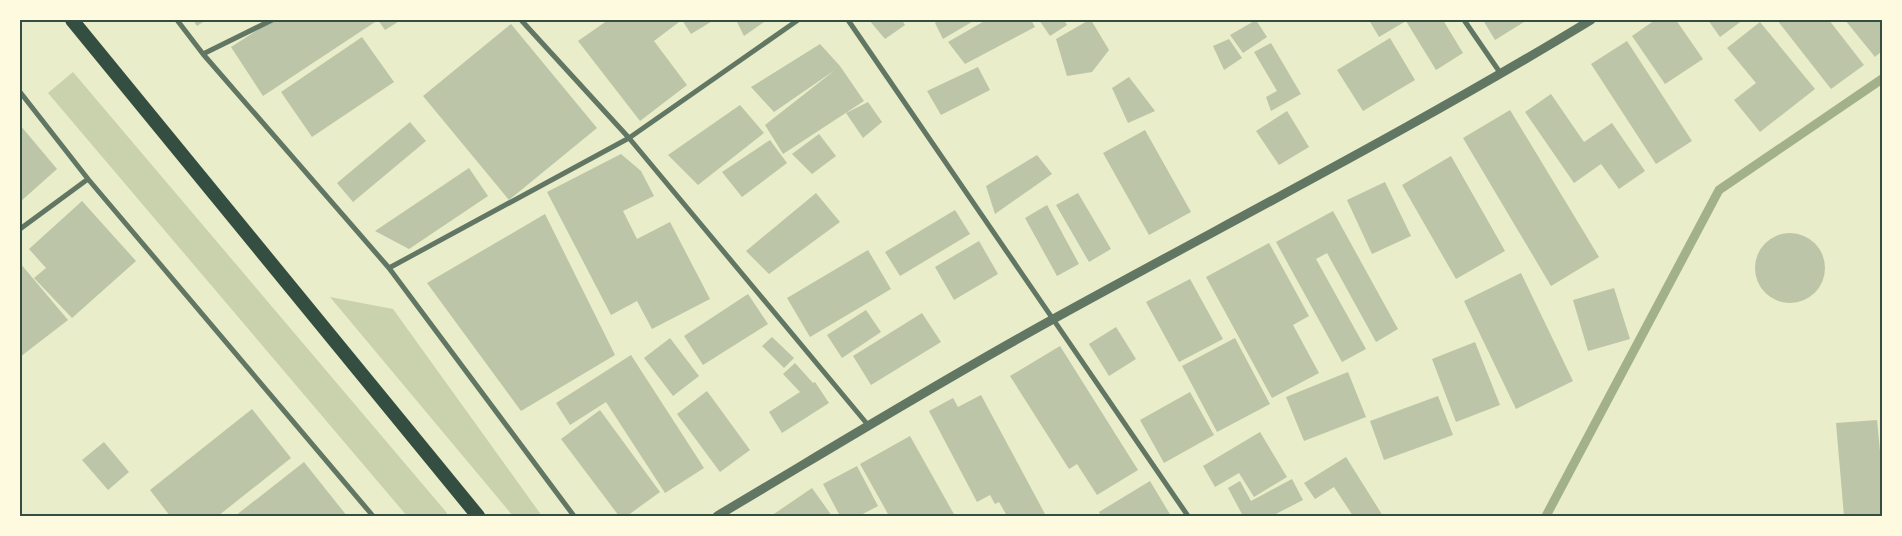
<svg xmlns="http://www.w3.org/2000/svg" width="1902" height="536" font-family="Signika,sans-serif">
<style>
.green{fill:#cad2ad}
.lines{fill:none;stroke-linecap:round;stroke-linejoin:round}
.stream{stroke:#a3b18a;stroke-width:9}
.building{fill:#bcc5a7}
.minor{stroke:#617663;stroke-width:5}
.tertiary{stroke:#617663;stroke-width:9}
.trunk{stroke:#344e41;stroke-width:14}
.neatline{fill:none;stroke:#344e41;stroke-width:2}
</style>
<rect width="100%" height="100%" fill="#e9edc9"/>
<path class="green" d="M73,72L447,513L444,516H407L48,93Z
M330,297L393,309L542,516H513Z"/>
<g class="lines">
<path class="stream" d="M1546,516L1719,190L1882,79"/>
</g>
<path class="building" d="M193,20H206L197,26Z
M273,20H401L385,30L378,20L263,96L231,47Z
M608,20H678L679,22L654,41L687,85L640,121L578,41Z
M682,20H714L691,34Z
M736,20H767L744,36Z
M869,20H902L905,25L885,39Z
M939,20H975L943,39L935,23Z
M986,20H1031L1035,27L965,64L948,42Z
M1039,20H1064L1067,25L1050,36Z
M1089,20H1091L1109,50L1092,72L1067,76L1056,39Z
M1256,20L1267,37L1243,53L1230,35Z
M1369,20H1443L1463,53L1436,70L1406,21L1379,37Z
M1483,20H1527L1495,40Z
M1655,20H1676L1703,59L1665,84L1632,36Z
M1708,20H1743L1720,37Z
M1777,20H1829L1864,65L1831,89Z
M1845,20H1882V51L1875,57Z
M1760,22L1815,89L1760,132L1734,100L1756,83L1727,48Z
M511,24L597,128L509,200L423,96Z
M362,37L394,82L312,137L281,92Z
M1390,38L1415,80L1363,111L1337,70Z
M1229,39L1242,58L1224,70L1213,46Z
M1627,41L1692,141L1656,164L1591,64Z
M1271,43L1301,94L1271,111L1266,97L1277,91L1254,52Z
M820,44L840,66L864,101L783,154L765,125L835,70L774,112L751,87Z
M978,67L990,90L941,115L927,91Z
M1129,77L1155,111L1128,123L1112,88Z
M1551,94L1584,142L1612,123L1645,171L1619,189L1601,164L1574,183L1525,112Z
M868,102L882,122L863,138L846,113Z
M740,105L764,133L698,185L668,155Z
M1510,110L1599,257L1551,286L1463,138Z
M1287,111L1309,147L1279,165L1256,131Z
M410,122L426,141L353,202L337,183Z
M20,125L57,169L20,202Z
M1145,130L1191,212L1149,235L1103,153Z
M819,134L836,156L812,174L792,154Z
M770,140L787,163L742,197L722,172Z
M621,154L641,171L654,196L623,211L637,239L670,222L710,299L652,329L637,301L611,315L547,192Z
M1037,155L1052,174L995,214L986,186Z
M1451,156L1505,251L1456,279L1402,185Z
M469,168L488,196L409,249L375,231Z
M1385,182L1411,236L1372,254L1347,200Z
M816,193L840,222L769,274L746,251Z
M1078,193L1111,249L1089,262L1056,205Z
M82,201L136,261L72,318L34,278L46,268L29,249Z
M1047,205L1079,264L1057,276L1025,218Z
M955,210L970,234L900,276L885,252Z
M1333,211L1398,329L1376,342L1327,253L1316,259L1366,349L1342,362L1276,242Z
M545,214L615,355L521,411L427,283Z
M1755 268a35 35 0 1 1 70 0a35 35 0 1 1-70 0Z
M979,241L998,274L954,300L935,267Z
M1269,243L1309,316L1293,325L1319,373L1272,398L1206,277Z
M868,250L891,289L810,337L787,298Z
M20,263L68,320L20,357Z
M1521,273L1573,381L1516,409L1464,301Z
M1190,279L1223,339L1179,362L1146,302Z
M1614,288L1630,339L1588,351L1573,300Z
M748,294L768,324L703,365L684,336Z
M866,310L881,332L842,358L827,335Z
M922,313L941,342L871,385L853,356Z
M1116,327L1136,359L1109,376L1089,344Z
M772,337L794,358L784,368L762,346Z
M670,338L699,376L673,396L644,358Z
M1235,338L1270,404L1217,432L1182,366Z
M1475,342L1500,405L1456,422L1432,359Z
M1060,346L1138,470L1097,495L1077,464L1069,469L1010,376Z
M631,355L704,468L665,493L606,402L570,425L556,403Z
M795,363L813,383L815,382L829,403L782,433L769,412L800,392L783,374Z
M1348,372L1366,417L1304,441L1286,397Z
M707,391L750,450L720,472L677,414Z
M1190,392L1214,435L1164,463L1140,420Z
M981,395L1045,514L1042,516H1007L999,502L995,504L990,495L977,502L929,411L953,398L958,407Z
M1438,396L1453,435L1384,460L1370,421Z
M252,409L291,458L218,516H170L150,490Z
M600,410L660,492L627,516H619L561,439Z
M1877,420L1882,472V516H1844L1836,423Z
M1260,432L1287,477L1254,497L1239,473L1215,487L1203,466Z
M910,436L955,516H889L883,505L860,464Z
M104,442L129,472L108,490L82,460Z
M1346,457L1383,516H1353L1334,487L1315,499L1304,483Z
M304,462L347,516H235Z
M857,466L878,506L859,516H840L823,484Z
M1292,479L1303,500L1272,516H1243L1228,488L1240,481L1251,501Z
M1150,481L1171,516H1101L1099,512Z
M812,488L832,516H771Z"/>
<g class="lines">
<path class="minor" d="M177,20L203,54L389,268L574,516
M521,20L629,138L868,425
M848,20L1188,516
M1464,20L1501,74
M203,54L272,20
M20,92L88,179L373,516
M20,229L88,179
M389,268L629,138L798,20"/>
<path class="tertiary" d="M717,516C830,449 942,380 1057,317C1235,219 1417,126 1591,20"/>
<path class="trunk" d="M72,20L478,516"/>
</g>
<rect width="1902" height="536" fill="none" stroke="#fefae0" stroke-width="42"/>
<rect x="21" y="21" width="1860" height="494" class="neatline"/>
</svg>
